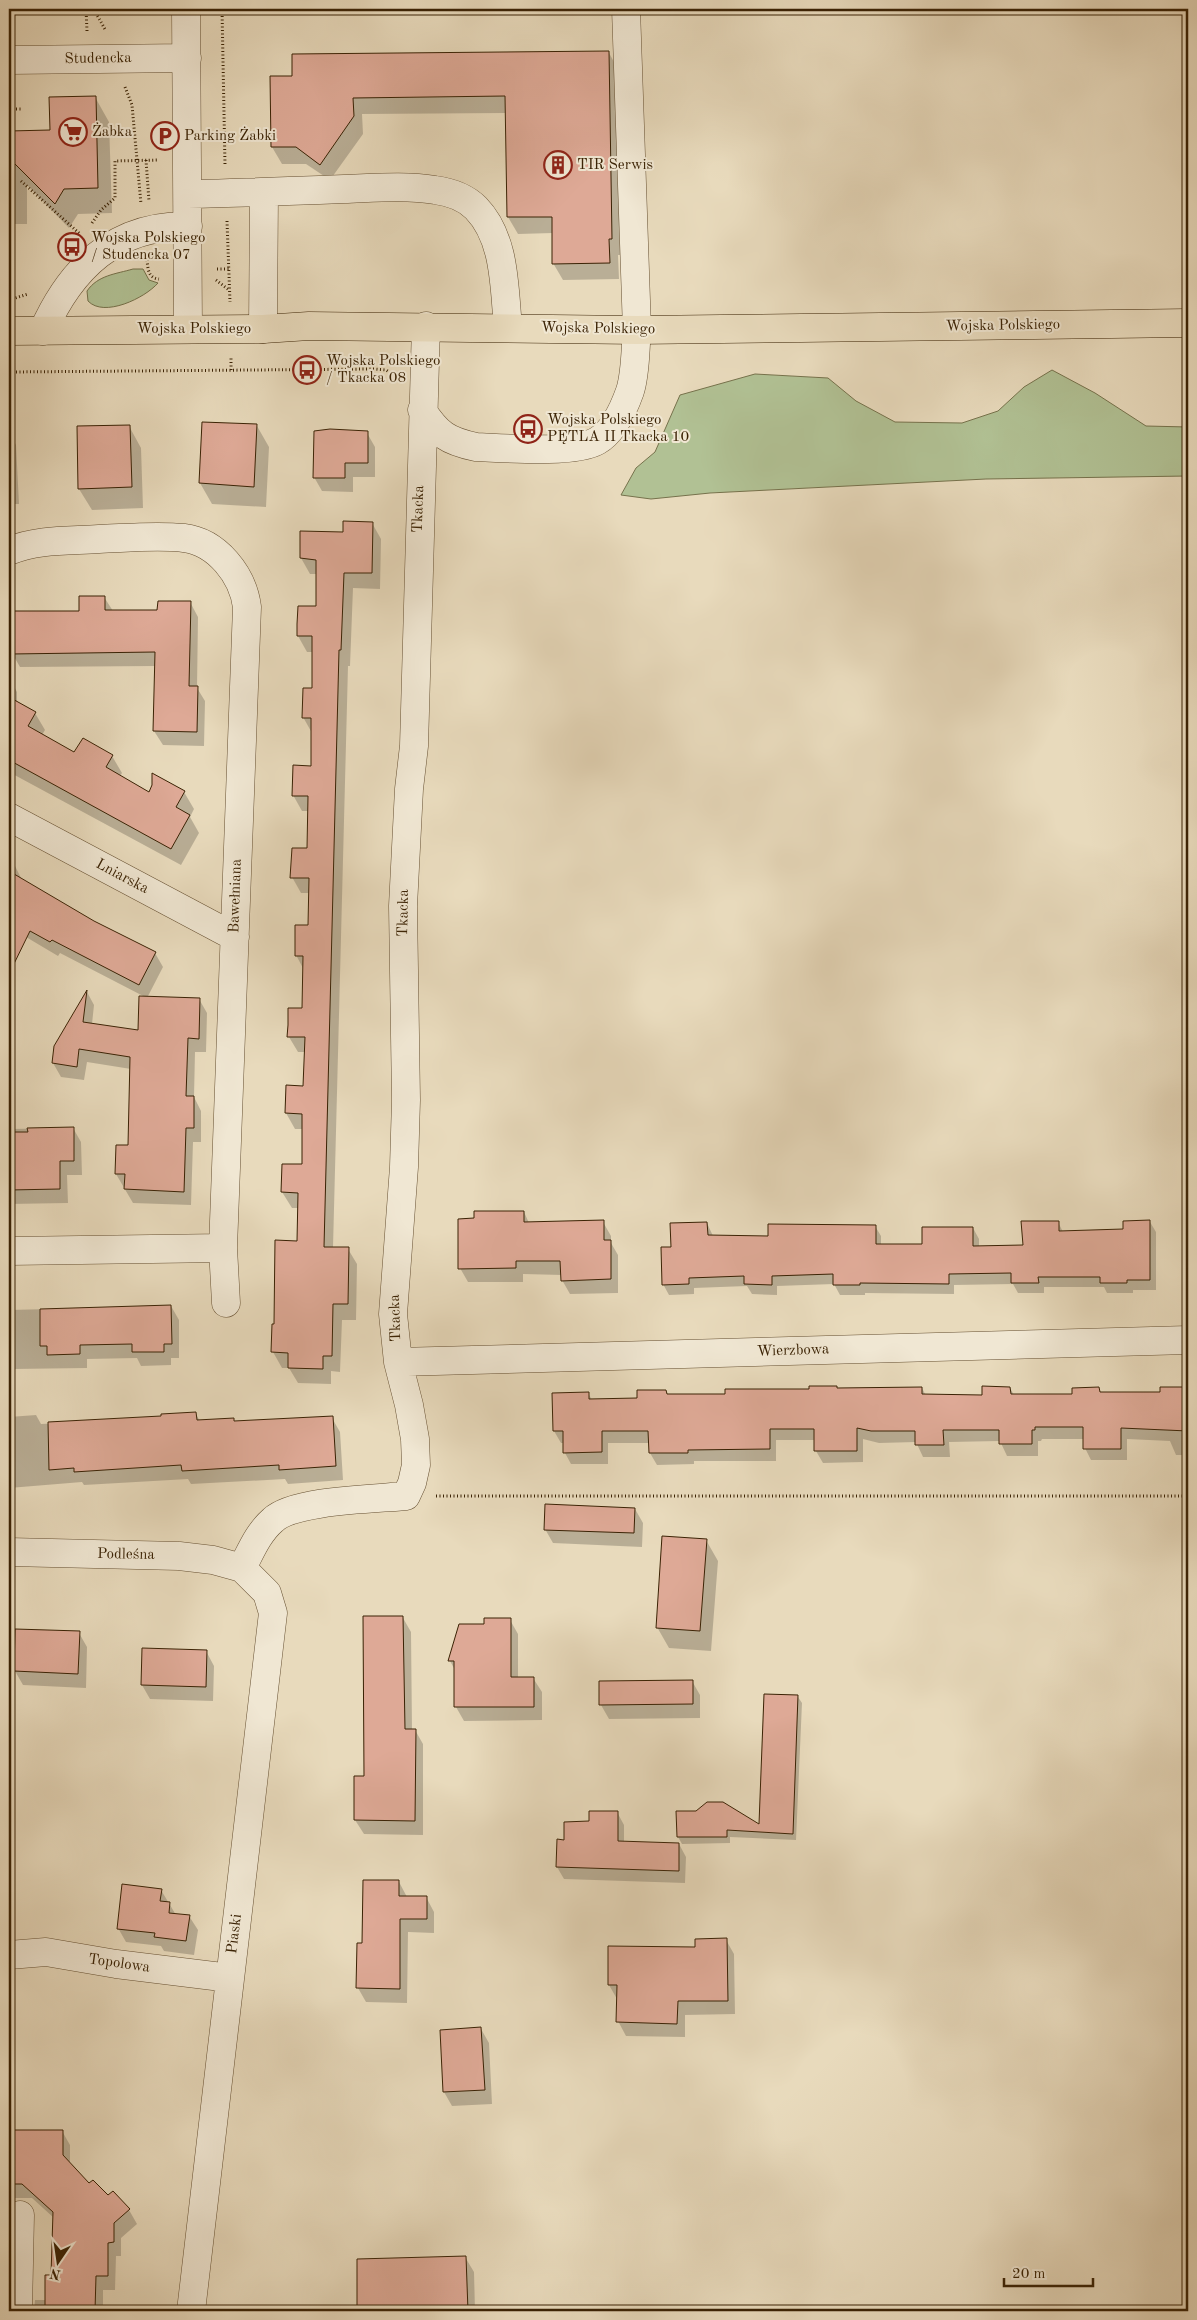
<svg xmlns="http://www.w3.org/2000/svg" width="1197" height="2320" font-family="'Old Standard TT',serif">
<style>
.green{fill:#b1c194;stroke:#76724c}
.shadow{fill:#0003}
.building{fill:#dea996;stroke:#3a2204}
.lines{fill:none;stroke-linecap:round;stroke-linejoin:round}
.minor-casing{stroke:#665032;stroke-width:29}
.major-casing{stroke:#3a2204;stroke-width:29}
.path{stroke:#3a2204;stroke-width:3;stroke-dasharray:1 2.5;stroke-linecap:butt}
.minor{stroke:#f0e7d3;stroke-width:28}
.major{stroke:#e8dabc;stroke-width:28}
.labels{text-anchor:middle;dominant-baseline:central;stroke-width:4;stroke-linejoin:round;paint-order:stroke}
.street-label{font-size:15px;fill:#3a2204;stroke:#f0e7d3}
.poi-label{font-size:15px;fill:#3a2204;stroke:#f0e7d3;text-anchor:start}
</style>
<rect width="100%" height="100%" fill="#e8dabc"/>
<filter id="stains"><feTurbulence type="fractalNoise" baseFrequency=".004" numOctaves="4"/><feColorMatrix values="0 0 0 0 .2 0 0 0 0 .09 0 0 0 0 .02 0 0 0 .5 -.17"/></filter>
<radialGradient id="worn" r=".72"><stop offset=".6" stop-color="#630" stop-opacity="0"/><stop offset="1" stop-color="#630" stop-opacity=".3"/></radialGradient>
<path class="green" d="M133,269H143L149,280L158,283C145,298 104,318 88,301L87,291C98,275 116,274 133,269Z
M1052,370L1095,393L1146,426L1188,427V476L986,479L710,493L651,499L621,495L636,468L655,452L680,395L755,374L828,378L856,401L895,422L962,423L998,411L1024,387Z"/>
<path class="shadow" d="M609,53L618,69L620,255H618L619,279L563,280L553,263V233L518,234L508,217L507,113L362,114L363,134L330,180L306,164H282L272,147L271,78Z
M95,97L109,122L112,213L78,214L69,228L27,185V224H9V132H52Z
M203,423L257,426L269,447L266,507L212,504L200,483Z
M129,426L141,448L143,508L92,510L79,489Z
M9,432L16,445L19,504H9Z
M367,433L375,447V477H353V492L322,491L314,477Z
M372,523L381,539L380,589L353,588L350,666H348L333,1248L348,1249L357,1264L356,1320H342L340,1372L331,1371V1384L298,1383L289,1368H282L273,1352L275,1325L298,1242L299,1208H292L282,1192L283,1165L303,1166V1129H295L286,1113L304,1087L305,1052H298L289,1037L303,1009L304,970L296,955L309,927L310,893H301L292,877L308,850L309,811H302L293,795L312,767V733L303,717L313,689V652H307L298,636L299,607L317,608V574H310L301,558L344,533Z
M104,597L113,611H159L190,602L198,617L197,688L205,701L204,746L163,745L154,731L156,666L20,667L12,653Z
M9,677L17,692V702L35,713L45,730L42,735L75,754L112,756L122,773L120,776L149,793L184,792L194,809L190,817L199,833L181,865L9,772Z
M9,862L14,864L22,880L93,922L155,953L163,967L147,998L199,999L207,1013L206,1052H195L194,1097L201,1111V1142H193L191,1205L133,1203L116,1174L129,1146L131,1069L87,1062L84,1080L61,1077L53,1063L87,992L94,1005L92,1024L140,1032L147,998L60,953L58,956L26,937L19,925L9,919Z
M73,1128L81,1142L82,1175H67L68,1203L9,1204V1129Z
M524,1212L529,1223L603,1222L611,1236V1243L618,1255V1293L570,1294L562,1280V1275L523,1274V1282H468L460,1268Z
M1058,1222L1063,1232L1124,1230L1150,1222L1156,1232V1290H1133V1293H1107L1104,1287H1044V1293H1018L1013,1284L954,1285V1294L865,1293V1295H840L834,1284L777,1286V1295L752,1294L747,1286L694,1288V1294L669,1295L663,1284L672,1248L707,1223L713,1236L769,1237L875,1226L881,1236V1245L923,1246L973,1228L979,1239V1247L1024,1246Z
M171,1306L179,1320V1358H171V1365L141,1366L137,1358L87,1359V1368L13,1369V1372H9V1310Z
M922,1388L926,1396H983L1010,1388L1014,1395H1073L1099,1389L1101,1393H1161L1186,1388L1188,1391V1455H1176L1170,1441L1127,1439V1460H1091L1085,1448V1439H1042L1041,1441H1038V1456H1007L1000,1441L949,1442L950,1457H923L916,1442L879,1443L863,1439V1462L823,1463L816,1451V1440H776V1461H694V1464L657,1465L650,1453V1443H608V1464H571L565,1453L564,1443H561L554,1431L588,1393L592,1400L639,1399L666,1391L668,1396L727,1395L837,1389Z
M195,1413L200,1421L233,1419L235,1423L332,1418L340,1432L343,1480L288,1484L285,1479L191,1484L188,1479L84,1485L82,1482L9,1488V1417L36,1415L41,1424L162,1418Z
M635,1509L643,1523L642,1547L553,1543L545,1529Z
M706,1540L718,1561L711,1651L669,1648L657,1627Z
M403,1618L411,1632L412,1730H415L423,1744V1835L364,1834L355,1820L356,1777H366Z
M510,1620L518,1634V1678H533L542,1692V1720L464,1721L456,1707L455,1670L450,1661L485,1625Z
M79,1633L87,1647L86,1688L23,1685L15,1671Z
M143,1650L206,1651L214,1666L213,1701L150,1699L142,1685Z
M692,1681L700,1695V1718L609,1719L601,1705Z
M798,1697L802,1703L796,1840L730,1837V1843L682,1844L678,1837L696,1812L760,1826Z
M617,1812L624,1825V1843L679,1844L686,1857L685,1883L564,1879L557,1867L565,1841L590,1822Z
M399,1882L407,1897H426L434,1912V1933L408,1932L407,2003L366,2002L358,1988V1944H363Z
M161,1890L176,1915L189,1916L198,1930L194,1955L164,1951L161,1946L126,1942L118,1928Z
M726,1940L734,1954L735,2014L685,2015V2037L626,2036L618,2021L617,1999L609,1985Z
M481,2029L489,2043L492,2104L452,2106L444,2092Z
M9,2131H62L70,2145V2165L89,2185L129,2210L137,2224L121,2238V2256H116L115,2290H103V2311H34L35,2300H46L53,2277L54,2218L32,2198H9Z
M465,2257L474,2272L475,2311H358V2260Z"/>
<path class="building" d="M609,51L612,239H609L610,263L552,264V217H507L505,96L353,98L354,116L320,165L296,147H271L270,76H292V54Z
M96,96L98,188L64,189L55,204L9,158V131L50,130L49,97Z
M202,422L257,424L254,487L199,483Z
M130,425L132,487L78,489L77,426Z
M330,429L368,431V463H345V478H313L314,431Z
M343,521L373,522L372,573H344L341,650H339L324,1247H349L348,1304H333L332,1356H323V1369L288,1368V1353L271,1352L272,1324H274L275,1240L297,1241L298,1193L281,1192L282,1164H302V1114L285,1113L286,1085L303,1086L305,1037H287L288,1025V1008H302L303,956H295V925H308L309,878H290L292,848H307L308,796H292L293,765L311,766V718H302L303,688H312V636H297V624L298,606H316V560L300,558V531L343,532Z
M79,596H105V610H157L158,601H191L189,686H198L197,732L153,731L155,652L11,654L10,611H79Z
M9,697L36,712L28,726L74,752L83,738L113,755L106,767L149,792L152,785V773L185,791L176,807L190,815L171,849L9,760Z
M9,871L94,921L156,952L139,985L52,940L50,942L30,931L9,974Z
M87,990L83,1022L138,1030L139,996L200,998L199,1039L188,1038L186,1096H194V1128H186L184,1192L124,1189L125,1174H115L116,1145H128L130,1057L79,1049L77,1067L52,1063L54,1046Z
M74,1127V1161H60V1189L9,1190V1132H28L27,1128Z
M474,1211H524V1222L604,1220V1240H611V1279L561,1281L560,1261H516V1268L458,1269V1219L474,1218Z
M1150,1220V1280H1127V1283H1100V1277H1038L1039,1283H1011V1273L949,1274V1284L860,1283V1285H833V1274L772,1276V1285L744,1284V1276L689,1278V1284L662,1285L661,1247H671L670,1223L707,1222L708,1235L768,1236V1224L876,1225V1244H922V1227H973V1246L1023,1245L1021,1221H1059V1231L1123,1229V1221Z
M171,1305L172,1344H164V1352H132V1344L80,1345V1354L47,1355V1346H40V1309Z
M809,1386H837V1388L922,1387V1394L982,1395V1386L1010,1387L1011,1394H1072V1388L1099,1387L1100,1392H1160V1387H1187L1188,1431L1121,1428V1449H1083V1427H1035V1430H1032V1444H999V1430H943L944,1445H915V1431H871L857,1428V1451H814V1429H770V1449L688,1450V1453H649L648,1431H602V1452L563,1453V1431H553L552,1393L589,1392V1399L637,1398V1390H666L667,1394H725V1389H809Z
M196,1412L197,1420L234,1418V1421L333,1416L336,1466L279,1470V1465L182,1471L181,1465L74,1472V1468L49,1470L48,1422L161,1416V1414Z
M545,1504L635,1508L634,1533L544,1530Z
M662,1536L707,1539L700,1631L656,1628Z
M363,1616H403L405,1729H416L415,1821L354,1820V1776H364Z
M484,1618H511V1677H534V1707H454V1661H448L459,1624H484Z
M15,1629L80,1631L78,1674L14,1671Z
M142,1648L207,1650L206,1687L141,1685Z
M693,1680V1704L599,1705V1681Z
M764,1694L798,1695L793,1834L727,1830V1837H677L676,1811H696L707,1802H723L759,1824Z
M589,1811H618V1841L679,1843V1871L556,1867L557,1839L564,1840V1822L589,1821Z
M363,1880H399V1896H427V1919H400V1989L356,1988L357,1943H362Z
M122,1884L162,1889L160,1901L170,1902L169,1913L190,1915L186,1941L154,1937L155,1933L117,1929Z
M727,1938L728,2001H678L677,2024L616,2022L617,1985H608V1946L695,1947V1939Z
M481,2027L485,2090L443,2092L440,2030Z
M9,2130H63V2155L89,2183L93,2180L108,2195L113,2191L130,2209L114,2223V2242L108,2243V2276H96L95,2311H45V2275H51L53,2212L22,2184H13L14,2173H9Z
M466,2256L468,2311H357V2259Z"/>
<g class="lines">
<defs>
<path id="minor" d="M186,9L188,329
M9,60L187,58
M188,194C240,193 292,191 344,189C374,188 405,185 435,190C450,192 465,197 476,208C506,239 504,288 508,327
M263,329L264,192
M43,331C71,268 115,225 188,226
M422,410C438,434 447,441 476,447C504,448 574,454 597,441C613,432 624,408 630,391C636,372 635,349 637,330L626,9
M9,551C37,539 69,541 99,539C127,538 156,535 184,538C217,542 243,575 247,607L223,1248L9,1251
M9,817L235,937
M223,1248L226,1303
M398,1362L1188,1340
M9,1552L179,1556L213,1560L242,1568L267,1593L273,1613L191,2311
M242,1568C251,1551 258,1533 273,1520C294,1500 375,1499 406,1496L412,1483L416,1465L415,1439L409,1405L398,1362L393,1314L404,1167L406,1100L403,906L409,789L414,746L426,326
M9,1955L46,1952L116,1964L230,1978
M18,2311L20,2215"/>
<path id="major" d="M9,331L263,329L309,326L637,330L1188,323"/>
</defs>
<use href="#minor" class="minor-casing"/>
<use href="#major" class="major-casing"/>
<path class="path" d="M86,9L87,31
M97,9V15L106,31
M222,9L225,165
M125,87L132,105L141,204
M9,109H21
M146,160L149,201
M21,181L80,234
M227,221L230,302
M92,223L101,210L115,198V161L159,160
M147,260C148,269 148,278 159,279
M217,269H229
M216,280L229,290
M9,300L28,294
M231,370V358
M9,372L374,369L386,370L395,376
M436,1496H1188"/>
<use href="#minor" class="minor"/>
<use href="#major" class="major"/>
</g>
<defs>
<symbol id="supermarket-ring" viewBox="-11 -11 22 22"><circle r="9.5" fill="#f0e7d3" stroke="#8f2418" stroke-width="1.5"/><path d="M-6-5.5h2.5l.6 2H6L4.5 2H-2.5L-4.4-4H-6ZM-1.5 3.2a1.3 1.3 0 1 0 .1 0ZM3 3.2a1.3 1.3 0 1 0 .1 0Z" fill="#8f2418"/></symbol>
<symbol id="parking-ring" viewBox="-11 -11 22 22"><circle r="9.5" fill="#f0e7d3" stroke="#8f2418" stroke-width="1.5"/><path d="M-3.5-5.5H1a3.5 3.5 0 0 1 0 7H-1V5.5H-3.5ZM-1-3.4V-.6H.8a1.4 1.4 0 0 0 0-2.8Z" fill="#8f2418"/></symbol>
<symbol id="building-ring" viewBox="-11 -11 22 22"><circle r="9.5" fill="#f0e7d3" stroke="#8f2418" stroke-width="1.5"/><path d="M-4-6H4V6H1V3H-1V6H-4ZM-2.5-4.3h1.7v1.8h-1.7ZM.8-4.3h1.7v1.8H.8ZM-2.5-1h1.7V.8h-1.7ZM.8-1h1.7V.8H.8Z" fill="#8f2418"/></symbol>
<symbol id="bus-ring" viewBox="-11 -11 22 22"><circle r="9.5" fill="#f0e7d3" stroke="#8f2418" stroke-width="1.5"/><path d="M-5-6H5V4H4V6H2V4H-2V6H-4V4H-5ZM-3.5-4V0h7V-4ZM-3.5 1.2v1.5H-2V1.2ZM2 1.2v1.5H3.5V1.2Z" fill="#8f2418"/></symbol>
</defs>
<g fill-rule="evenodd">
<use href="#supermarket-ring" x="57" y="116" width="32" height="32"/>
<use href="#parking-ring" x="149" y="120" width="32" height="32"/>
<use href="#building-ring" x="542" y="149" width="32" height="32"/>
<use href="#bus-ring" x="56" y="231" width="32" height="32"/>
<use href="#bus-ring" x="291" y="354" width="32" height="32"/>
<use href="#bus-ring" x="512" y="413" width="32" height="32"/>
</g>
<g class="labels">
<g class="street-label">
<text transform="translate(98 59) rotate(-1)">Studencka</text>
<text transform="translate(1003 326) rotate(-1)">Wojska Polskiego</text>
<text x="194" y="329">Wojska Polskiego</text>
<text transform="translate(598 329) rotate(1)">Wojska Polskiego</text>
<text transform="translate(419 509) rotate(-88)">Tkacka</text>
<text transform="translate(122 877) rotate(28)">Lniarska</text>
<text transform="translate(236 896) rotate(-88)">Bawełniana</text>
<text transform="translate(404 913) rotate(-89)">Tkacka</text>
<text transform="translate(396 1318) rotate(-92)">Tkacka</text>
<text transform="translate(793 1351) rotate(-2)">Wierzbowa</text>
<text transform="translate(126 1555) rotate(1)">Podleśna</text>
<text transform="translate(235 1934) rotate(-83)">Piaski</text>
<text transform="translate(119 1964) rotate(8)">Topolowa</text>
</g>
<g class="poi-label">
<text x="92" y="132">Żabka</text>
<text x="184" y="136">Parking Żabki</text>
<text x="577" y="165">TIR Serwis</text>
<text x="91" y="238">Wojska Polskiego<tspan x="91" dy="17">/ Studencka 07</tspan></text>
<text x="326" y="361">Wojska Polskiego<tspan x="326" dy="17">/ Tkacka 08</tspan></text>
<text x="547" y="420">Wojska Polskiego<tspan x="547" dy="17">PĘTLA II Tkacka 10</tspan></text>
</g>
</g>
<rect width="1197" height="2320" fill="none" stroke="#e8dabc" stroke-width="30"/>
<rect x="10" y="10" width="1177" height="2300" fill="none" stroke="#3a2204" stroke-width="2.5"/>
<rect x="15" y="15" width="1167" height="2290" fill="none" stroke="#3a2204"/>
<g transform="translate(58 2262) rotate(193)" stroke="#f0e7d3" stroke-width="4" paint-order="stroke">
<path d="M0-4L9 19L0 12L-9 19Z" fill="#3a2204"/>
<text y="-8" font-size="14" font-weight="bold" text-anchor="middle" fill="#3a2204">N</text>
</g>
<path d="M1004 2278v8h89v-8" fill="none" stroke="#3a2204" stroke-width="2.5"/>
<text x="1012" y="2278" font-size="15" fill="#3a2204" stroke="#f0e7d3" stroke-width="4" paint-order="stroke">20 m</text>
<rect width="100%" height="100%" filter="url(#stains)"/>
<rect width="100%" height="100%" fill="url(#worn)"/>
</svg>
